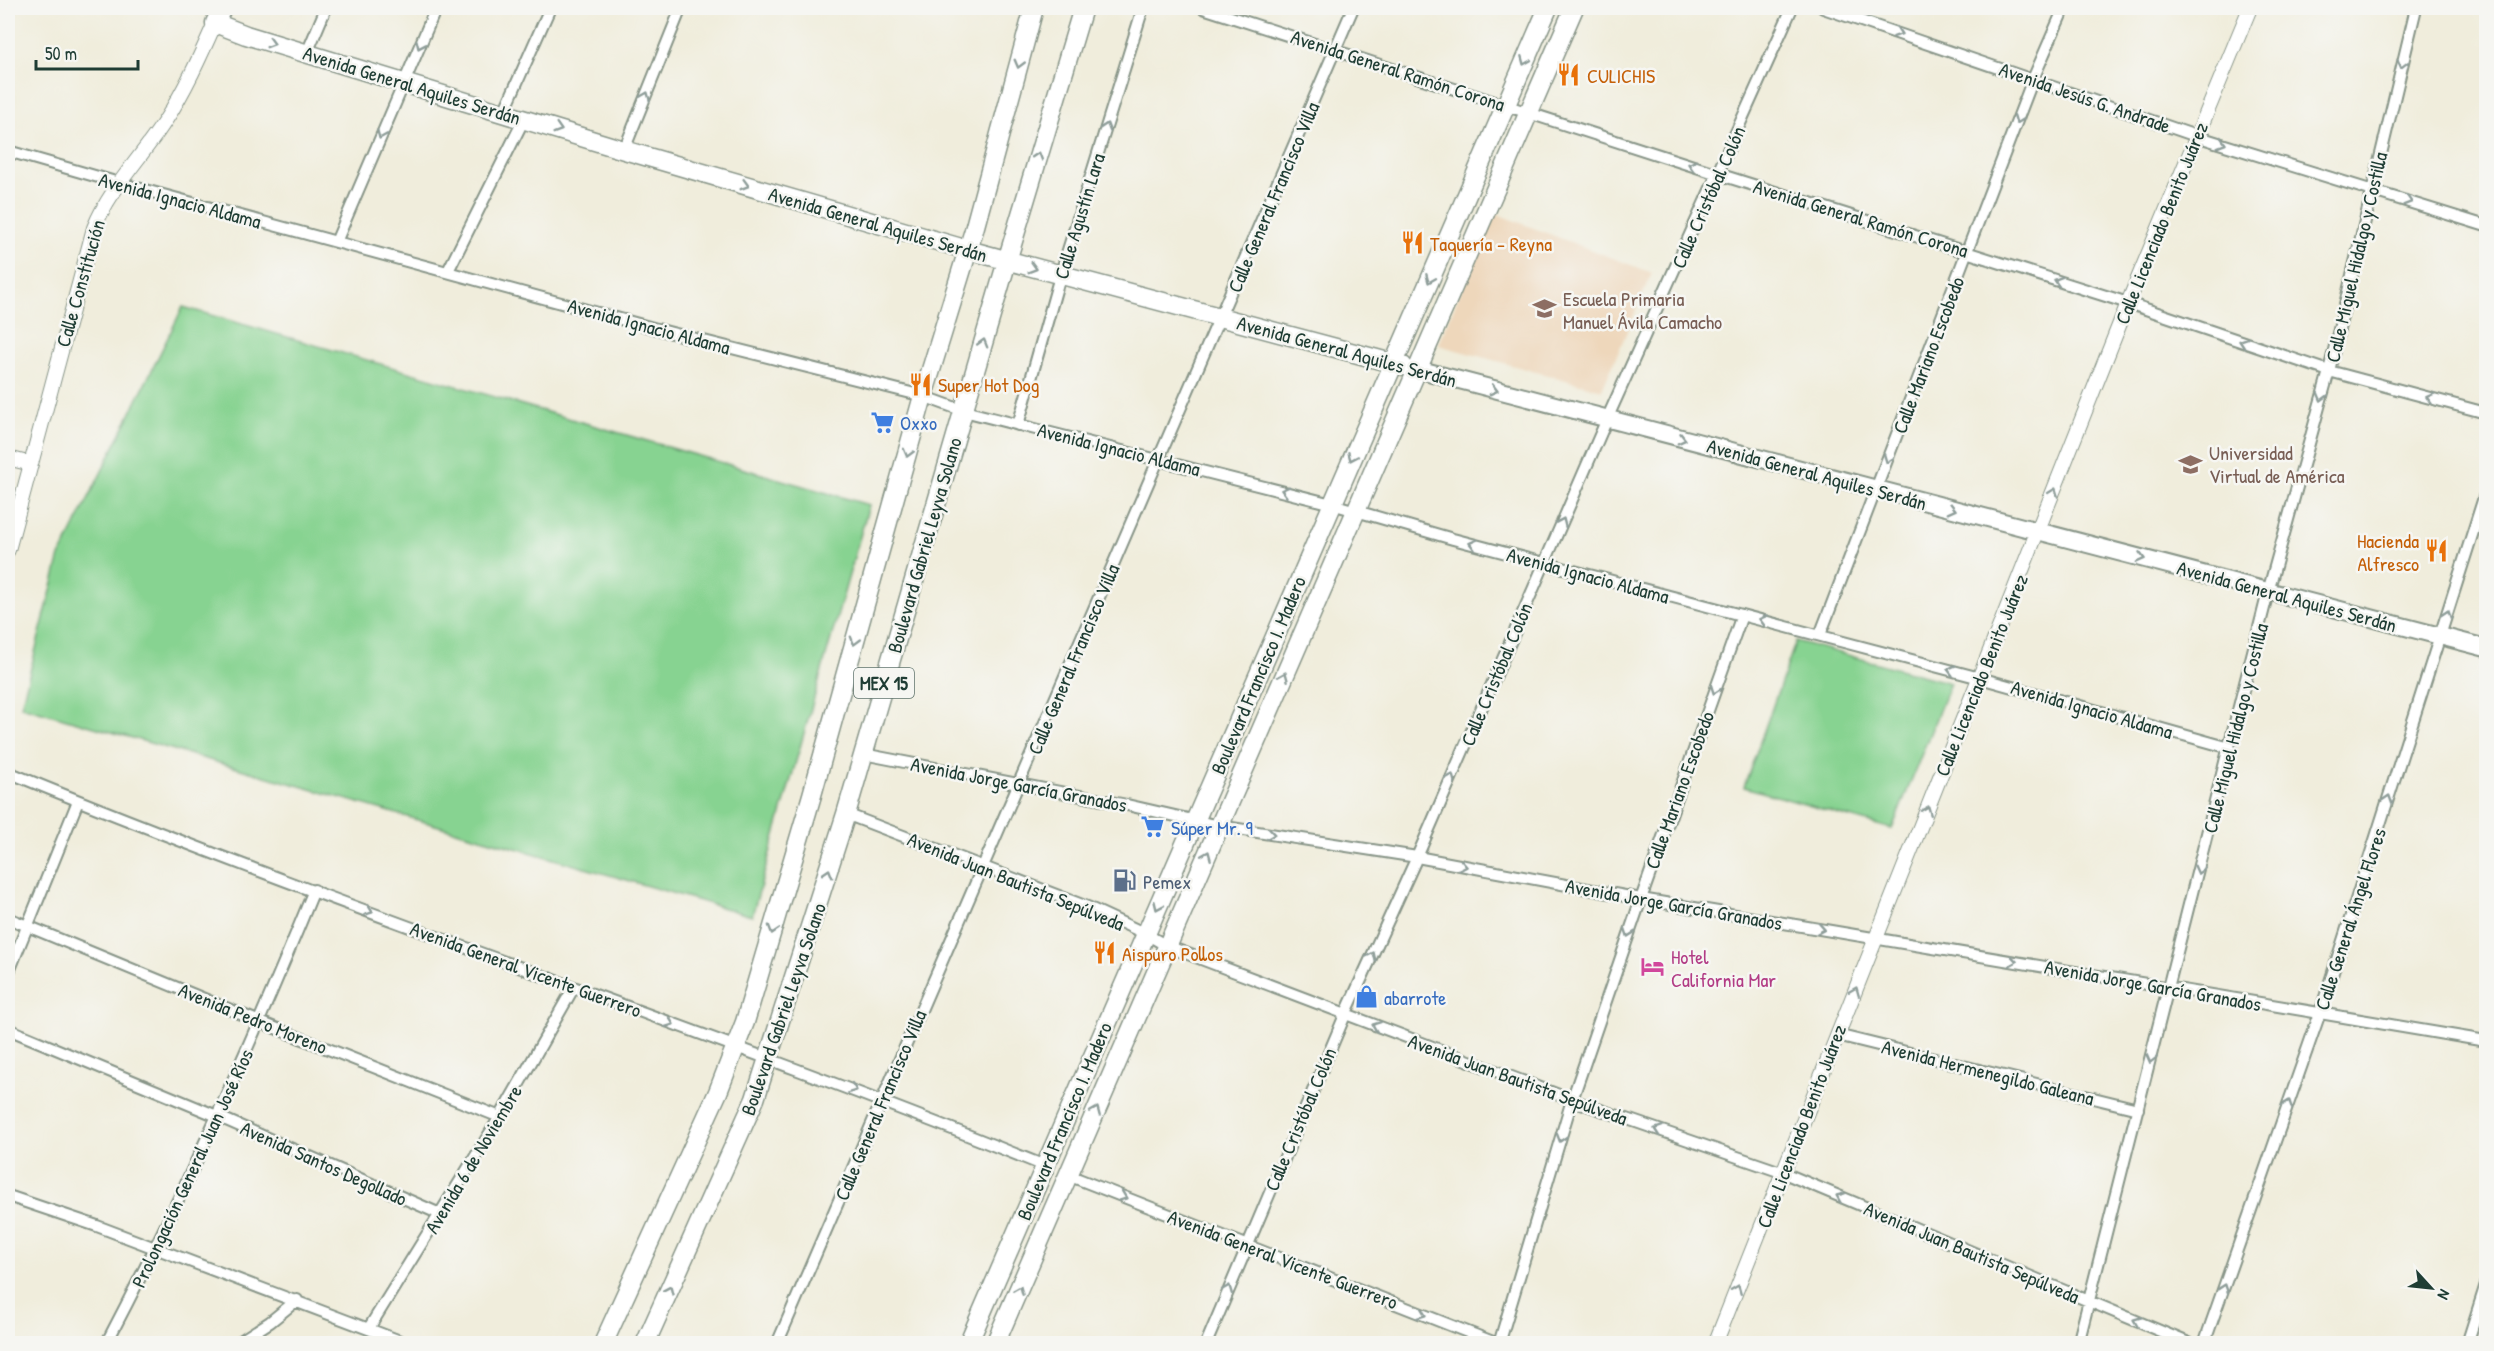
<svg xmlns="http://www.w3.org/2000/svg" width="2494" height="1351" font-family="'Patrick Hand',sans-serif">
<style>
.built{fill:#eed7bb}
.green{fill:#87d391;stroke:#538862;stroke-width:1.5}
.lines{fill:none;stroke-linecap:round;stroke-linejoin:round}
.minor-casing{stroke:#889588;stroke-width:14}
.tertiary-casing{stroke:#889588;stroke-width:16}
.secondary-casing{stroke:#889588;stroke-width:20}
.primary-casing{stroke:#889588;stroke-width:21}
.minor{stroke:#fff;stroke-width:10}
.tertiary{stroke:#fff;stroke-width:14}
.secondary{stroke:#fff;stroke-width:16}
.primary{stroke:#fff;stroke-width:18}
.oneway{stroke:#8f9e9a}
.labels{text-anchor:middle;dominant-baseline:central;stroke-width:5;stroke-linejoin:round;paint-order:stroke}
.shield{fill:#f6f6f2;stroke:#60746d;stroke-width:1.5}
.shield-label{font-size:18px;font-weight:bold;fill:#1f3d34}
.street-label{font-size:20px;fill:#1f3d34;stroke:#f6f6f2}
.food-label{font-size:20px;fill:#c56008;stroke:#f6f6f2;text-anchor:start}
.education-label{font-size:20px;fill:#785e54;stroke:#f6f6f2;text-anchor:start}
.shop-label{font-size:20px;fill:#366cbe;stroke:#f6f6f2;text-anchor:start}
.service-label{font-size:20px;fill:#4e5e75;stroke:#f6f6f2;text-anchor:start}
.hotel-label{font-size:20px;fill:#b23c85;stroke:#f6f6f2;text-anchor:start}
</style>
<rect width="100%" height="100%" fill="#f6f6f2"/>
<filter id="ink" filterUnits="userSpaceOnUse"><feTurbulence type="fractalNoise" baseFrequency=".0167" numOctaves="2"/><feDisplacementMap in="SourceGraphic" scale="12" xChannelSelector="R" yChannelSelector="G"/><feConvolveMatrix kernelMatrix="1 2 1 2 8 2 1 2 1" color-interpolation-filters="sRGB"/></filter>
<filter id="wash" filterUnits="userSpaceOnUse"><feTurbulence type="fractalNoise" baseFrequency=".008" numOctaves="4" result="noise"/><feDisplacementMap in="SourceGraphic" scale="24" xChannelSelector="R" yChannelSelector="G"/><feGaussianBlur stdDeviation="1.35" result="paint"/><feColorMatrix in="noise" values="0 0 0 0 0 0 0 0 0 0 0 0 0 0 0 0 0 1.4 0 .05"/><feComposite in="paint" operator="in"/></filter>
<g filter="url(#wash)">
<rect width="100%" height="100%" fill="#f0eddc"/>
<path class="built" d="M1494,213L1652,273L1602,390L1438,345Z"/>
<path class="green" d="M183,307L869,505L752,916L21,706L60,556Z
M1796,641L1950,683L1892,829L1744,787Z"/>
</g>
<g filter="url(#ink)">
<g class="lines">
<defs>
<path id="minor" d="M1203,8L1718,174L2128,303L2329,371L2486,413
M1823,8L2196,136L2486,226
M307,53L326,8
M504,112L550,8
M624,150L681,8
M8,151L119,183L668,332L923,396L964,411L1332,504L1453,539L1980,678L2230,748
M336,242L436,8
M448,271L524,119
M1018,425L1060,276L1143,8
M1820,635L2033,79L2064,8
M863,754L1127,805L1219,826L1417,857L1641,899L2486,1041
M8,772C350,913 702,1027 1045,1166
M846,814L1090,908L1146,934L1167,946L1572,1100L1784,1173L2191,1344
M8,918L260,1022L500,1117
M8,974L78,801
M8,1029L217,1116L440,1214
M1837,1035L2138,1109
M1068,1175L1498,1344
M8,1196L97,1226L408,1344
M369,1328L500,1117L574,987
M106,1344C184,1196 251,1044 314,890
M236,1344L270,1322L297,1300
M777,1344L1353,8
M1206,1344L1345,1015L1417,857L1607,419L1792,8
M1499,1344L1572,1100L1641,899L1742,615
M2078,1344L2268,592L2329,371L2416,8
M2204,1344L2320,1013L2486,491
M2467,1344L2486,1284"/>
<path id="tertiary" d="M8,458L31,464
M8,550L94,228C110,188 142,157 165,121C185,90 200,57 215,23
M1715,1344L2128,303L2250,8"/>
<path id="secondary" d="M1417,369L2486,648"/>
<path id="primary" d="M222,8L215,23L246,35L624,150L968,250L1403,366
M603,1344L718,1092L745,1022L812,795L923,396L974,230L1034,8
M645,1344L755,1099L846,814L1007,261L1083,8
M968,1344L1548,8
M995,1344L1574,8"/>
</defs>
<use href="#minor" class="minor-casing"/>
<use href="#tertiary" class="tertiary-casing"/>
<use href="#secondary" class="secondary-casing"/>
<use href="#primary" class="primary-casing"/>
<use href="#minor" class="minor"/>
<use href="#tertiary" class="tertiary"/>
<use href="#secondary" class="secondary"/>
<use href="#primary" class="primary"/>
</g>
<defs><path id="oneway-chevron" d="M-2-3.5L2.5 0L-2 3.5" fill="none" stroke-width="1.6" stroke-linecap="round" stroke-linejoin="round" transform="scale(1.5)"/></defs>
<g class="oneway">
<use href="#oneway-chevron" transform="translate(1898 33) rotate(19)"/>
<use href="#oneway-chevron" transform="translate(271 43) rotate(16)"/>
<use href="#oneway-chevron" transform="translate(420 45) rotate(114)"/>
<use href="#oneway-chevron" transform="translate(1525 61) rotate(113)"/>
<use href="#oneway-chevron" transform="translate(1019 64) rotate(105)"/>
<use href="#oneway-chevron" transform="translate(2402 64) rotate(104)"/>
<use href="#oneway-chevron" transform="translate(646 96) rotate(-68)"/>
<use href="#oneway-chevron" transform="translate(2018 120) rotate(111)"/>
<use href="#oneway-chevron" transform="translate(1106 127) rotate(-73)"/>
<use href="#oneway-chevron" transform="translate(558 129) rotate(17)"/>
<use href="#oneway-chevron" transform="translate(381 135) rotate(113)"/>
<use href="#oneway-chevron" transform="translate(2222 143) rotate(17)"/>
<use href="#oneway-chevron" transform="translate(1038 156) rotate(-73)"/>
<use href="#oneway-chevron" transform="translate(1692 165) rotate(-162)"/>
<use href="#oneway-chevron" transform="translate(745 185) rotate(16)"/>
<use href="#oneway-chevron" transform="translate(2408 201) rotate(17)"/>
<use href="#oneway-chevron" transform="translate(1033 268) rotate(16)"/>
<use href="#oneway-chevron" transform="translate(1430 279) rotate(113)"/>
<use href="#oneway-chevron" transform="translate(2058 281) rotate(-162)"/>
<use href="#oneway-chevron" transform="translate(2243 342) rotate(-161)"/>
<use href="#oneway-chevron" transform="translate(983 343) rotate(-74)"/>
<use href="#oneway-chevron" transform="translate(1494 390) rotate(15)"/>
<use href="#oneway-chevron" transform="translate(2322 397) rotate(105)"/>
<use href="#oneway-chevron" transform="translate(2430 398) rotate(-165)"/>
<use href="#oneway-chevron" transform="translate(1682 439) rotate(15)"/>
<use href="#oneway-chevron" transform="translate(908 453) rotate(105)"/>
<use href="#oneway-chevron" transform="translate(1352 457) rotate(114)"/>
<use href="#oneway-chevron" transform="translate(1888 459) rotate(111)"/>
<use href="#oneway-chevron" transform="translate(1285 491) rotate(-165)"/>
<use href="#oneway-chevron" transform="translate(2054 492) rotate(-69)"/>
<use href="#oneway-chevron" transform="translate(1952 509) rotate(15)"/>
<use href="#oneway-chevron" transform="translate(1562 522) rotate(-66)"/>
<use href="#oneway-chevron" transform="translate(1473 544) rotate(-165)"/>
<use href="#oneway-chevron" transform="translate(2141 558) rotate(15)"/>
<use href="#oneway-chevron" transform="translate(2447 614) rotate(-72)"/>
<use href="#oneway-chevron" transform="translate(1763 620) rotate(-165)"/>
<use href="#oneway-chevron" transform="translate(855 641) rotate(106)"/>
<use href="#oneway-chevron" transform="translate(1951 670) rotate(-165)"/>
<use href="#oneway-chevron" transform="translate(1284 676) rotate(-67)"/>
<use href="#oneway-chevron" transform="translate(1715 690) rotate(110)"/>
<use href="#oneway-chevron" transform="translate(1451 778) rotate(-67)"/>
<use href="#oneway-chevron" transform="translate(2388 799) rotate(-72)"/>
<use href="#oneway-chevron" transform="translate(1927 810) rotate(-68)"/>
<use href="#oneway-chevron" transform="translate(1271 834) rotate(9)"/>
<use href="#oneway-chevron" transform="translate(1207 855) rotate(-67)"/>
<use href="#oneway-chevron" transform="translate(1463 866) rotate(11)"/>
<use href="#oneway-chevron" transform="translate(2199 870) rotate(104)"/>
<use href="#oneway-chevron" transform="translate(828 873) rotate(-73)"/>
<use href="#oneway-chevron" transform="translate(1158 906) rotate(114)"/>
<use href="#oneway-chevron" transform="translate(369 911) rotate(20)"/>
<use href="#oneway-chevron" transform="translate(1821 929) rotate(10)"/>
<use href="#oneway-chevron" transform="translate(773 930) rotate(107)"/>
<use href="#oneway-chevron" transform="translate(1629 933) rotate(109)"/>
<use href="#oneway-chevron" transform="translate(1372 956) rotate(-65)"/>
<use href="#oneway-chevron" transform="translate(2013 961) rotate(9)"/>
<use href="#oneway-chevron" transform="translate(1855 991) rotate(-68)"/>
<use href="#oneway-chevron" transform="translate(670 1023) rotate(20)"/>
<use href="#oneway-chevron" transform="translate(1376 1026) rotate(-159)"/>
<use href="#oneway-chevron" transform="translate(2151 1059) rotate(104)"/>
<use href="#oneway-chevron" transform="translate(853 1089) rotate(20)"/>
<use href="#oneway-chevron" transform="translate(2288 1104) rotate(-71)"/>
<use href="#oneway-chevron" transform="translate(1096 1111) rotate(-67)"/>
<use href="#oneway-chevron" transform="translate(1658 1130) rotate(-161)"/>
<use href="#oneway-chevron" transform="translate(1561 1138) rotate(107)"/>
<use href="#oneway-chevron" transform="translate(1123 1197) rotate(21)"/>
<use href="#oneway-chevron" transform="translate(1840 1197) rotate(-157)"/>
<use href="#oneway-chevron" transform="translate(2224 1288) rotate(-71)"/>
<use href="#oneway-chevron" transform="translate(1228 1289) rotate(-68)"/>
<use href="#oneway-chevron" transform="translate(1737 1289) rotate(-68)"/>
<use href="#oneway-chevron" transform="translate(669 1290) rotate(-66)"/>
<use href="#oneway-chevron" transform="translate(1019 1290) rotate(-67)"/>
<use href="#oneway-chevron" transform="translate(1422 1314) rotate(21)"/>
<use href="#oneway-chevron" transform="translate(2137 1321) rotate(-158)"/>
</g>
</g>
<defs>
<symbol id="restaurant-bare" viewBox="-9 -9 18 18"><path d="M-5-6h1v4h1v-4h1v4h1v-4h1v5L-1.5 .5V6h-2V.5L-5-1ZM5-6V6H3V1.5H1.5Q1.5-4 5-6Z" fill="#e8710a" stroke="#f6f6f2" stroke-width="2.5" paint-order="stroke"/></symbol>
<symbol id="school-bare" viewBox="-9 -9 18 18"><path d="M0-5L7-2L0 1L-7-2ZM-4 1L0 2.5L4 1V4Q0 6-4 4Z" fill="#8d6e63" stroke="#f6f6f2" stroke-width="2.5" paint-order="stroke"/></symbol>
<symbol id="supermarket-bare" viewBox="-9 -9 18 18"><path d="M-6-5.5h2.5l.6 2H6L4.5 2H-2.5L-4.4-4H-6ZM-1.5 3.2a1.3 1.3 0 1 0 .1 0ZM3 3.2a1.3 1.3 0 1 0 .1 0Z" fill="#3f7fe0" stroke="#f6f6f2" stroke-width="2.5" paint-order="stroke"/></symbol>
<symbol id="university-bare" viewBox="-9 -9 18 18"><path d="M0-5L7-2L0 1L-7-2ZM-4 1L0 2.5L4 1V4Q0 6-4 4Z" fill="#8d6e63" stroke="#f6f6f2" stroke-width="2.5" paint-order="stroke"/></symbol>
<symbol id="fuel-bare" viewBox="-9 -9 18 18"><path d="M-5.5-6h7V0h2V4h1.3V-2.5L3-4.5l.8-.8L6-3V5H2.5V1h-1V6h-7ZM-4.2-4.7v3.2H.2V-4.7Z" fill="#5c6f8a" stroke="#f6f6f2" stroke-width="2.5" paint-order="stroke"/></symbol>
<symbol id="hotel-bare" viewBox="-9 -9 18 18"><path d="M-6-4.5h1.5V1H6V5H4.5V3h-9V5H-6ZM-4 0a1.8 1.8 0 1 1 3.6 0ZM.5 0V-2.5h3Q6-2.5 6 0Z" fill="#d1479c" stroke="#f6f6f2" stroke-width="2.5" paint-order="stroke"/></symbol>
<symbol id="shop-bare" viewBox="-9 -9 18 18"><path d="M-5-2.5h2.3a2.7 3.5 0 0 1 5.4 0H5L5.5 6h-11ZM-1.5-2.5h3a1.5 2.3 0 0 0-3 0Z" fill="#3f7fe0" stroke="#f6f6f2" stroke-width="2.5" paint-order="stroke"/></symbol>
</defs>
<g fill-rule="evenodd">
<use href="#restaurant-bare" x="1552" y="58" width="33" height="33"/>
<use href="#restaurant-bare" x="1396" y="226" width="33" height="33"/>
<use href="#school-bare" x="1528" y="292" width="33" height="33"/>
<use href="#restaurant-bare" x="904" y="368" width="33" height="33"/>
<use href="#supermarket-bare" x="866" y="406" width="33" height="33"/>
<use href="#university-bare" x="2174" y="448" width="33" height="33"/>
<use href="#restaurant-bare" x="2420" y="534" width="33" height="33"/>
<use href="#supermarket-bare" x="1136" y="810" width="33" height="33"/>
<use href="#fuel-bare" x="1108" y="864" width="33" height="33"/>
<use href="#restaurant-bare" x="1088" y="936" width="33" height="33"/>
<use href="#hotel-bare" x="1636" y="950" width="33" height="33"/>
<use href="#shop-bare" x="1350" y="980" width="33" height="33"/>
</g>
<g class="labels">
<rect class="shield" x="854" y="668" width="60" height="30" rx="4.5"/>
<g class="shield-label">
<text x="884" y="683">MEX 15</text>
</g>
<g class="street-label">
<text transform="translate(1398 70) rotate(18)">Avenida General Ramón Corona</text>
<text transform="translate(412 85) rotate(17)">Avenida General Aquiles Serdán</text>
<text transform="translate(2085 97) rotate(19)">Avenida Jesús G. Andrade</text>
<text transform="translate(1273 197) rotate(-67)">Calle General Francisco Villa</text>
<text transform="translate(1708 197) rotate(-66)">Calle Cristóbal Colón</text>
<text transform="translate(180 200) rotate(15)">Avenida Ignacio Aldama</text>
<text transform="translate(1079 216) rotate(-73)">Calle Agustín Lara</text>
<text transform="translate(1861 218) rotate(17)">Avenida General Ramón Corona</text>
<text transform="translate(2161 223) rotate(-68)">Calle Licenciado Benito Juárez</text>
<text transform="translate(878 224) rotate(16)">Avenida General Aquiles Serdán</text>
<text transform="translate(2356 257) rotate(-77)">Calle Miguel Hidalgo y Costilla</text>
<text transform="translate(80 283) rotate(-74)">Calle Constitución</text>
<text transform="translate(649 326) rotate(15)">Avenida Ignacio Aldama</text>
<text transform="translate(1347 351) rotate(15)">Avenida General Aquiles Serdán</text>
<text transform="translate(1928 355) rotate(-69)">Calle Mariano Escobedo</text>
<text transform="translate(1119 449) rotate(14)">Avenida Ignacio Aldama</text>
<text transform="translate(1817 474) rotate(15)">Avenida General Aquiles Serdán</text>
<text transform="translate(924 545) rotate(-74)">Boulevard Gabriel Leyva Solano</text>
<text transform="translate(1588 575) rotate(15)">Avenida Ignacio Aldama</text>
<text transform="translate(2287 596) rotate(15)">Avenida General Aquiles Serdán</text>
<text transform="translate(1073 659) rotate(-67)">Calle General Francisco Villa</text>
<text transform="translate(1496 674) rotate(-67)">Calle Cristóbal Colón</text>
<text transform="translate(1258 675) rotate(-67)">Boulevard Francisco I. Madero</text>
<text transform="translate(1981 675) rotate(-68)">Calle Licenciado Benito Juárez</text>
<text transform="translate(2092 709) rotate(16)">Avenida Ignacio Aldama</text>
<text transform="translate(2235 728) rotate(-76)">Calle Miguel Hidalgo y Costilla</text>
<text transform="translate(1019 784) rotate(11)">Avenida Jorge García Granados</text>
<text transform="translate(1679 790) rotate(-70)">Calle Mariano Escobedo</text>
<text transform="translate(1016 881) rotate(22)">Avenida Juan Bautista Sepúlveda</text>
<text transform="translate(1674 904) rotate(10)">Avenida Jorge García Granados</text>
<text transform="translate(2350 919) rotate(-72)">Calle General Ángel Flores</text>
<text transform="translate(526 969) rotate(20)">Avenida General Vicente Guerrero</text>
<text transform="translate(2153 985) rotate(10)">Avenida Jorge García Granados</text>
<text transform="translate(783 1009) rotate(-71)">Boulevard Gabriel Leyva Solano</text>
<text transform="translate(253 1018) rotate(22)">Avenida Pedro Moreno</text>
<text transform="translate(1988 1072) rotate(14)">Avenida Hermenegildo Galeana</text>
<text transform="translate(1518 1079) rotate(20)">Avenida Juan Bautista Sepúlveda</text>
<text transform="translate(880 1105) rotate(-67)">Calle General Francisco Villa</text>
<text transform="translate(1300 1119) rotate(-67)">Calle Cristóbal Colón</text>
<text transform="translate(1064 1121) rotate(-67)">Boulevard Francisco I. Madero</text>
<text transform="translate(1801 1126) rotate(-69)">Calle Licenciado Benito Juárez</text>
<text transform="translate(473 1159) rotate(-59)">Avenida 6 de Noviembre</text>
<text transform="translate(324 1163) rotate(24)">Avenida Santos Degollado</text>
<text transform="translate(192 1168) rotate(-65)">Prolongación General Juan José Ríos</text>
<text transform="translate(1972 1252) rotate(23)">Avenida Juan Bautista Sepúlveda</text>
<text transform="translate(1283 1259) rotate(21)">Avenida General Vicente Guerrero</text>
</g>
<g class="food-label">
<text x="1587" y="75">CULICHIS</text>
<text x="1430" y="243">Taquería - Reyna</text>
<text x="938" y="384">Super Hot Dog</text>
<text x="2419" y="540" text-anchor="end">Hacienda<tspan x="2419" dy="23">Alfresco</tspan></text>
<text x="1122" y="953">Aispuro Pollos</text>
</g>
<g class="education-label">
<text x="1563" y="298">Escuela Primaria<tspan x="1563" dy="23">Manuel Ávila Camacho</tspan></text>
<text x="2209" y="452">Universidad<tspan x="2209" dy="23">Virtual de América</tspan></text>
</g>
<g class="shop-label">
<text x="900" y="422">Oxxo</text>
<text x="1171" y="827">Súper Mr. 9</text>
<text x="1384" y="997">abarrote</text>
</g>
<g class="service-label">
<text x="1143" y="881">Pemex</text>
</g>
<g class="hotel-label">
<text x="1671" y="956">Hotel<tspan x="1671" dy="23">California Mar</tspan></text>
</g>
</g>
<rect width="2494" height="1351" fill="none" stroke="#f6f6f2" stroke-width="30"/>
<g transform="translate(2431 1288) rotate(117)" stroke="#f6f6f2" stroke-width="4.5" paint-order="stroke">
<path d="M0-4.5L10 22L0 15L-10 22Z" fill="#1f3d34"/>
<text y="-9" font-size="16" font-weight="bold" text-anchor="middle" fill="#1f3d34">N</text>
</g>
<path d="M36 60v9h102v-9" fill="none" stroke="#1f3d34" stroke-width="3"/>
<text x="45" y="60" font-size="18" fill="#1f3d34" stroke="#f6f6f2" stroke-width="4.5" paint-order="stroke">50 m</text>
</svg>
